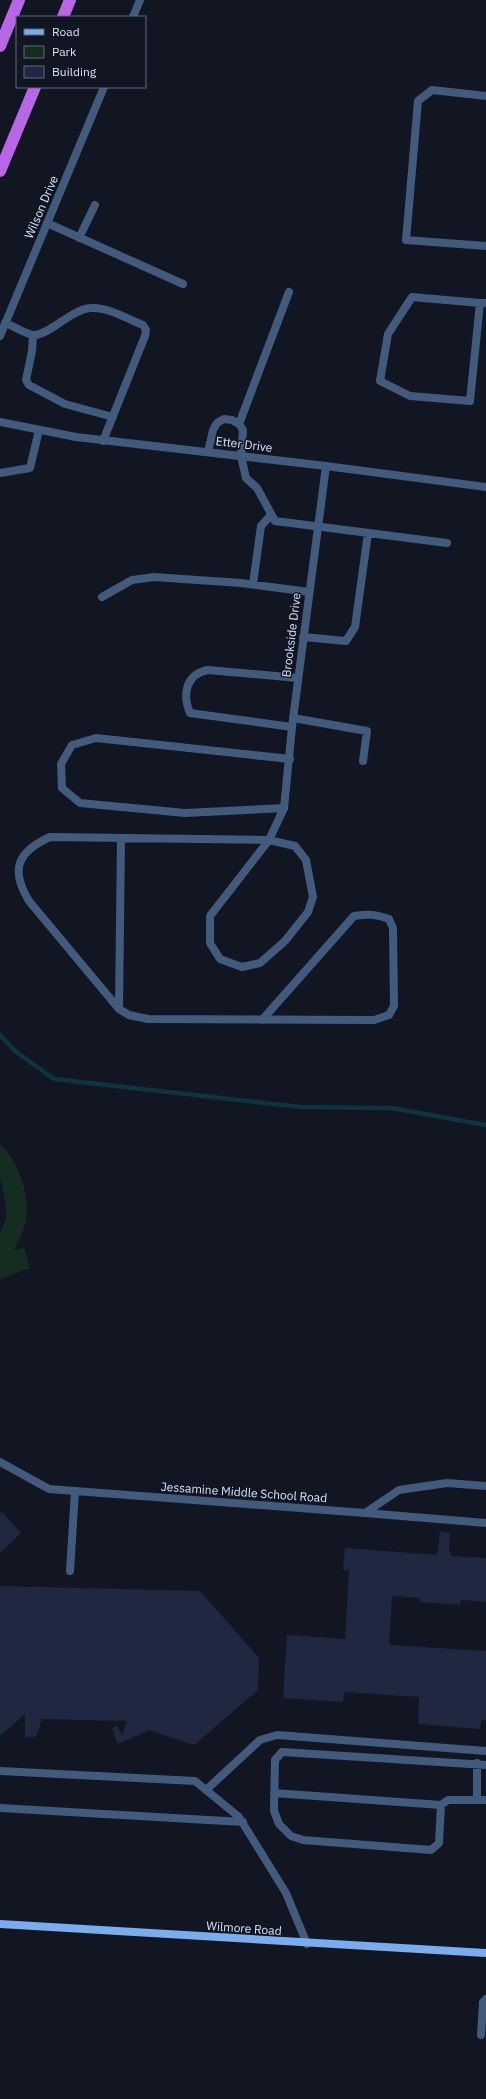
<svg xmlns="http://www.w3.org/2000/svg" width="486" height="2099" font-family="'IBM Plex Sans',sans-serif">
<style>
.green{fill:#152c21}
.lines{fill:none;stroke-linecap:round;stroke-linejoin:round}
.stream{stroke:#10343c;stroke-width:4.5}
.building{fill:#202841}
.service{stroke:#425a7c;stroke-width:8}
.minor{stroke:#425a7c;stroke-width:8}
.tertiary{stroke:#425a7c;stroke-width:8}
.secondary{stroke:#7bacee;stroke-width:8}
.trunk{stroke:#b767e6;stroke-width:12}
.labels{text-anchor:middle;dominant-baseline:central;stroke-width:3;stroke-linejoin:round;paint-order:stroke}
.street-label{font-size:12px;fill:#d8e3fa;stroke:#111622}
</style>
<rect width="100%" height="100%" fill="#111622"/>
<path class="green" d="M0,1144C19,1163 30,1194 26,1221C24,1231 18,1241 14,1250L24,1248L30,1268L0,1279V1234L6,1218V1205L0,1178Z"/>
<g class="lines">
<path class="stream" d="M0,1035L15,1051L54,1079L300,1107L391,1108L486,1125"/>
</g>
<path class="building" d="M2,1512L21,1533L0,1553V1513Z
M440,1532L450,1533L449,1552H451V1556L486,1558V1602L461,1600L460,1605L420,1602L421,1598L392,1596L389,1645L486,1651V1721L481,1720L480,1729L418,1724L419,1697L344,1692L343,1702L283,1698L287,1635L345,1639L349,1570H343L345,1548L437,1555Z
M0,1586L200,1591L259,1658L258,1690L194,1745L149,1730L118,1744L112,1729L117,1725L122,1735L127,1721L42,1719L36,1737H25V1714L0,1736Z"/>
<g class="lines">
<path class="service" d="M486,96L432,90L418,101L406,240L486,246
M47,223L183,284
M79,238L95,205
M480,303L470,401L410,396L380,381L388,334L412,297L480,303H486
M5,323C14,326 25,334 34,335C50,335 71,309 91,308C108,307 128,319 143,325L146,330L145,336L103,441
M33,335L32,351L26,380L29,385L65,404L113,417
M239,424L289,292
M208,452L213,430L217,423L224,419L232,420L239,424L243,430L241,456L246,478L257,488L275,521L447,543
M0,473L30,468L39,430
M253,584L261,526L271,515
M102,597L132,580L154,577L241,583L309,592
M303,637L346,641L355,627L368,533
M293,718L367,731L363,761
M292,727L190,713C182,694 186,674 208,670L298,678
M119,1009L121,838
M262,1020L354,916C368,914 376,914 389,919L393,928L394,1006L389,1015L374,1020L148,1019L129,1015L119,1009L29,901C10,870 17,852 50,837L269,840L295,846L306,860L313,897L308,912L285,941L260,963L242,967L220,959L210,943V916L269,840L284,808L185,813L80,803L62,788L61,764L72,745L96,738L290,759
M365,1513L486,1523
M70,1571L75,1491
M477,1763V1800
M486,1765L282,1752L275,1760L274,1811L279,1824L291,1836L303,1840L431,1850L439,1843L441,1805L448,1800H486
M206,1790L260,1740L277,1735L486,1751
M274,1793L441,1805
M481,2035L483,2002L486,1999"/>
<path class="minor" d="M133,17L140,0
M0,336L104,87
M284,808L292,727L326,466
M0,1462L49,1489L365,1513L399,1490L447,1483L486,1486
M0,1771L195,1781L239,1817L286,1893L307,1944
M0,1808L243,1822"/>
<path class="tertiary" d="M0,422L76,437L326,466L486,487"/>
<path class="secondary" d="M0,1924L486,1953"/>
<path class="trunk" d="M63,17L70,0
M0,46L19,0
M0,171L35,87"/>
</g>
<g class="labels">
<g class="street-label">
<text transform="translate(41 207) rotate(-67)">Wilson Drive</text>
<text transform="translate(244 444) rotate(7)">Etter Drive</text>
<text transform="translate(291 635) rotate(-83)">Brookside Drive</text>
<text transform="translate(244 1492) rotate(4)">Jessamine Middle School Road</text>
<text transform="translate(244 1928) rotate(4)">Wilmore Road</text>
</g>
</g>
<rect x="16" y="16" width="130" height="72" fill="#111622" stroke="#616878"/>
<rect x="24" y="29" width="20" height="6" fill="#7bacee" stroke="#616878"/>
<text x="52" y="36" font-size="12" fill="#d8e3fa">Road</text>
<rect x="24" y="46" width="20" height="12" fill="#152c21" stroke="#616878"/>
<text x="52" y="56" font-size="12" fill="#d8e3fa">Park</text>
<rect x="24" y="66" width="20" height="12" fill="#202841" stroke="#616878"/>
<text x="52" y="76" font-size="12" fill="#d8e3fa">Building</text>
</svg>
